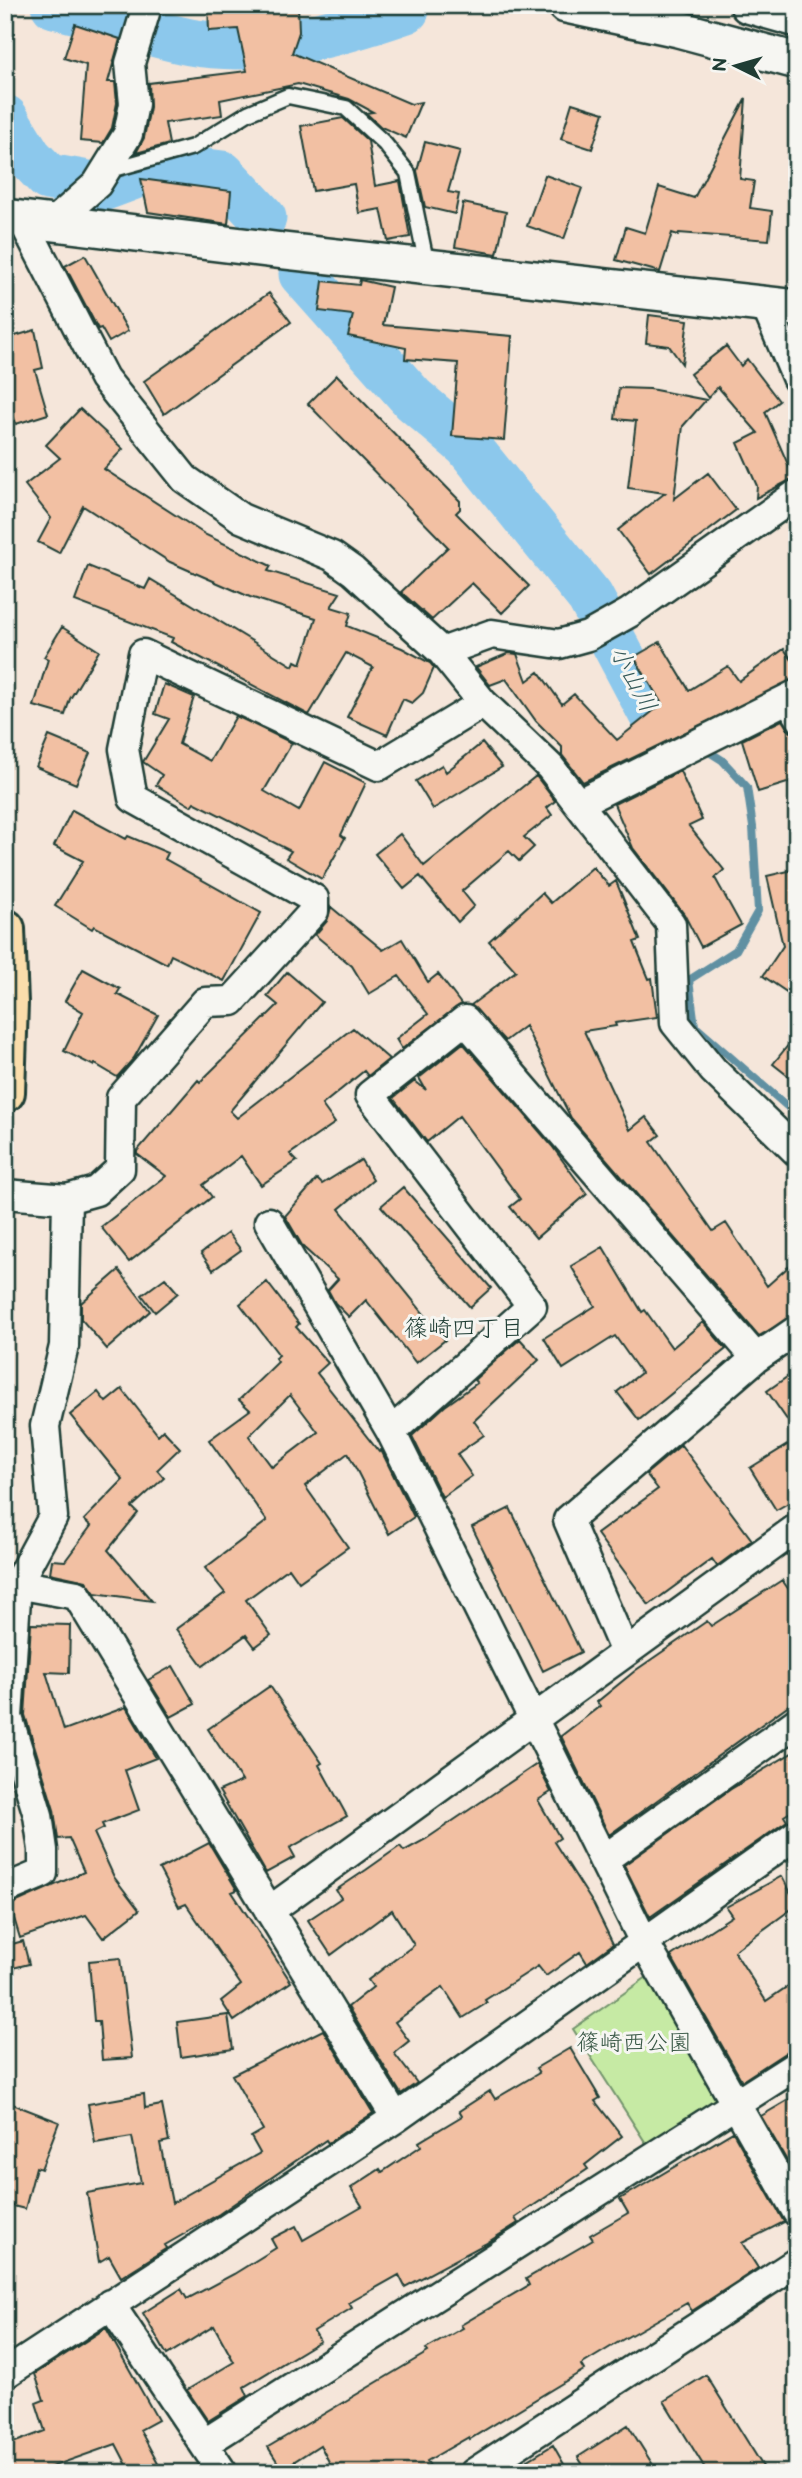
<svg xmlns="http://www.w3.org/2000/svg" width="802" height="2478" font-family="'Balsamiq Sans','Klee One',sans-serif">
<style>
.park{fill:#c6eaa4;stroke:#72946c;stroke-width:2}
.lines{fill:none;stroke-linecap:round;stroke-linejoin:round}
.stream{stroke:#6090a2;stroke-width:8}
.river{stroke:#8cc8ec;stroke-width:47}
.building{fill:#f2c0a3;stroke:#1f3d34;stroke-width:2;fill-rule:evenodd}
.service-casing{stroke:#1f3d34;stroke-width:19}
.minor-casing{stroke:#1f3d34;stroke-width:33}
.tertiary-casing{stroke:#1f3d34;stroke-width:40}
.motorway-casing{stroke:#1f3d34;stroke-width:44}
.service{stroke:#f6f6f2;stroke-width:14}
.minor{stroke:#f6f6f2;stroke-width:28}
.tertiary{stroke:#f6f6f2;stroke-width:35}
.motorway{stroke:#faddab;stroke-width:38}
.labels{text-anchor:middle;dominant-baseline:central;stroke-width:6;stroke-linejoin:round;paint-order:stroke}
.park-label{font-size:23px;fill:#385745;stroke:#f6f6f2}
.water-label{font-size:24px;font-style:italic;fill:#355959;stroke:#f6f6f2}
.neighbourhood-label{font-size:24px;fill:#1f3d34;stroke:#f6f6f2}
</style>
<rect width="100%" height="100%" fill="#f5e6da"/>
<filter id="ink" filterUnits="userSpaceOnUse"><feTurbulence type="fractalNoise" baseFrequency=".0143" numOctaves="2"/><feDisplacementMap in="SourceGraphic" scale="14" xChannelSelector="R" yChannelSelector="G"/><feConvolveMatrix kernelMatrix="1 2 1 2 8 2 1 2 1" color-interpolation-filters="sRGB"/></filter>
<g filter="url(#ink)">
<path class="park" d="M647,1977L718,2103L649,2148L573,2029Z"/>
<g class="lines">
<path class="stream" d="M703,748L722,760L747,787L753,827L758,911L736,950L689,980L695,1026L797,1115"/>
<path class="river" d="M54,5C100,16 144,33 190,42C264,55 337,34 406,10
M5,118L29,157L48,177L105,187L161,166L222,174L263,218
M302,274L413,399L467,445L590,597L656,722"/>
</g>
<path class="building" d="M208,5H298L299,32L292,53L411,104L421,102L406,138L381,127L366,113L373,112L349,99L298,84L220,100L222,115L165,123L169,144L136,153L144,138L150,107L149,83L247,71L238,29L209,31Z
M75,24L120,39L108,82H115L117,103L112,128L103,143L80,141L86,65L64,58Z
M746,98L740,179L754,181L750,208L772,211L769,240L679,233L678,235L672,233L660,272L616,260L626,227L645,233L659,187L694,198Z
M572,103L604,113L592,149L561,139Z
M343,118L368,141L375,186L400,181L410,237L388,241L381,209L359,213L354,184L313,191L301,126Z
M425,142L460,151L448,192L459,194L455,214L425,207L417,171Z
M545,175L582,188L564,239L527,226Z
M141,179L231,191L228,224L148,212Z
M463,203L506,212L497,254L455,247Z
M85,255L128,331L109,342L101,328L98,329L65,266Z
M360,280L391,287L383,325L512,336L504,440L452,436L458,363L405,359L406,348L348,336L353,315L319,311L323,281L359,285Z
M269,293L291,322L164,414L144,381Z
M649,315L688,320L682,364L669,346L646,343Z
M35,330L43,368L35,370L48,414L16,424L5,388V339Z
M726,346L741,366L747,359L779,401L765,412L794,478L756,498L757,486L738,443L758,433L718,387L708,398L690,374Z
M337,375L460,501V509L456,513L529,586L502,613L472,583L432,620L401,592L448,547L308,404Z
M619,388L650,389L706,400L683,426L674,499L708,473L736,510L651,574L618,530L665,493L628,488L636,421L615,419Z
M80,409L123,449L104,469L206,535L271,566L268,571L340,593L331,607L351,613L347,626L402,648L430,663L434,668L423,693L412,703L403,699L387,735L347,717L373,667L346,653L309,715L171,642L173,638L75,601L88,566L145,589L150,579L293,666L295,661L301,664L316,618L250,597L170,562L83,506L59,553L38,542L51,518L25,485L60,458L46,445Z
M62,627L99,651L70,699L65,715L34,706L48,659L44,657Z
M660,642L689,690L728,666L739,681L784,649L797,667V678L583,782L562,755V747L536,721L506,679L490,685L476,667L509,653L517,654L527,681L539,672L562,704L574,694L617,740L662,704L634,657Z
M164,684L194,697L179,744L210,761L236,716L292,743L264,791L299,811L325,762L366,783L341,835L345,838L322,879L286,858L291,851L194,802L191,806L156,785L162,775L143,762L169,719L155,714Z
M782,720L789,731L797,735V780L758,792L742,740Z
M49,736L90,753L76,784L36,767Z
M482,743L502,767L433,809L416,781L442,765L446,772Z
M680,771L702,820L689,826L724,870L715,878L741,925L701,947L684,914L633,848L614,804Z
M536,776L555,801L547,808L552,815L524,837L534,847L519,861L509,851L462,891L474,906L458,922L420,876L404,889L375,854L400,834L424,866Z
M72,810L126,839L128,836L168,853L165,859L261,913L224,981L171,955L167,964L94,926L92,929L55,906L83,861L54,846Z
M593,867L609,886L616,881L640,940L634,942L649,979L652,978L657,1017L615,1023L616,1026L584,1031L630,1130L646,1117L660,1135L651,1142L713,1231L726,1223L767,1286L797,1259V1314L759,1336L571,1118L525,1026L505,1041L471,1005L516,971L489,941L542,893L551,903Z
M797,869V999L763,976L783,946L767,876Z
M331,907L383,950L402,939L428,982L438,974L461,1004L402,1049L396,1039L428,1014L399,976L369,994L352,966L315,935L327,921Z
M83,969L120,989L117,994L158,1015L134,1058L117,1077L95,1064L94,1066L64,1051L83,1012L65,1001Z
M287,972L322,1002L230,1111L237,1118L353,1028L389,1059L368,1076L364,1071L322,1105L335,1123L290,1154L297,1161L261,1185L241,1156L203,1185L212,1197L129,1262L101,1227L166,1176L137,1154V1151L198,1080L200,1082L278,1005L267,996Z
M797,1034V1083L773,1064Z
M463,1043L552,1146L587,1194L536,1238L510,1207L520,1199L459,1116L427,1142L393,1098L415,1081L426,1090L419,1078Z
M361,1160L373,1180L339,1209L445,1340L416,1363L366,1300L349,1317L335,1303L328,1290L338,1279L303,1247L285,1216L317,1179L322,1184Z
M403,1187L491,1288L470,1307L381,1206Z
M228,1233L241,1250L213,1270L201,1253Z
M603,1247L642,1312L645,1310L672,1348L703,1322L726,1349L639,1420L617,1392L641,1373L615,1336L563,1369L544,1338L595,1306L571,1266Z
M119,1270L150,1311L107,1349L81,1319V1303Z
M165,1278L178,1293L155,1312L142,1295Z
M267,1282L299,1324L296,1327L328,1363L317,1373L379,1452L381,1450L414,1517L389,1534L348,1453L305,1486L348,1547L299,1582L289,1568L246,1600L271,1635L255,1647L246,1635L203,1666L176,1629L225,1593L205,1568L267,1521L209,1440L250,1410L239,1400L278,1362L275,1358L279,1355L240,1304ZM290,1395L318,1432L272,1467L249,1436Z
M520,1339L539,1360L474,1421L484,1435L457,1454L472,1476L442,1497L412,1436L445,1406L477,1383L474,1380Z
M797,1370V1434L767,1391Z
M122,1389L158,1435L163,1430L180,1448L157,1470L164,1478L132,1507L138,1513L108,1550L152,1601L95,1593L86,1581L50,1573L52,1560L65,1561L91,1526L84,1520L123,1480L70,1415L98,1392L106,1402Z
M797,1439V1498L776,1510L750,1468Z
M681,1445L752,1540L717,1566L712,1559L649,1605L597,1534L658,1489L646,1474Z
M510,1508L581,1652L543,1671L472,1527Z
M782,1580L797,1601V1699L609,1835L561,1736L600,1706L597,1702L636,1670L707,1621L711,1626Z
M31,1624L70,1625L69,1673L46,1672L64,1730L126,1707L156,1758L125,1770L139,1810L102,1824L104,1828L94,1833L114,1877L139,1910L103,1938L86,1915L20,1938L10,1905L84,1872L69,1838L58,1839L54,1810L25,1715Z
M173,1666L195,1704L171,1717L148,1680Z
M270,1686L322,1763L319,1765L347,1816L290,1848L295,1857L266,1873L219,1791L242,1781L208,1729Z
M797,1750V1808L784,1816L787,1821L650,1917L624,1865L731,1789Z
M537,1764L551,1792L538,1800L560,1838L554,1842L594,1905L613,1944L587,1963L580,1952L546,1976L538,1966L485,2000L487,2003L463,2018L443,1987L395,2022L409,2041L394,2053L417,2083L401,2094L348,2007L373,1987L368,1980L414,1945L392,1910L331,1955L308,1920L341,1898L336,1890L366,1870L400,1846L404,1851L426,1839Z
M209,1843L237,1890L232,1892L291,1982L234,2021L221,2001L241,1985L186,1904L179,1907L159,1869Z
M782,1876L797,1905L734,1951L766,2001L797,1980V2045L742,2081L671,1956L732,1916L726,1907Z
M23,1941L29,1964L5,1970V1946Z
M120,1958L132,2058L102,2060L99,2021H94L89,1961Z
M228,2015L233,2049L181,2057L177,2022Z
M323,2030L373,2113L328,2143L326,2140L219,2214L165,2245L167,2248L121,2277L109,2256L99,2262L87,2193L141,2183L132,2137L95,2143L88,2104L144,2094L145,2108L162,2105L169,2141L160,2143L172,2203L260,2153L251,2137L263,2130L232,2075Z
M570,2048L600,2098L595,2101L622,2136L585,2165L588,2169L515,2218L518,2223L485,2244L405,2287L399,2275L349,2303L352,2308L314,2331L320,2341L244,2387L248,2396L208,2421L187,2390L234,2362L214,2326L167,2355L143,2313L181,2289L187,2299L234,2274L276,2248L271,2239L296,2226L303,2240L362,2206L351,2188L380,2169L382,2172L421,2146L419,2142L462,2116L459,2111L490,2091L495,2099L539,2073L536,2068Z
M797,2095V2178L761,2116Z
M10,2103L59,2122L41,2169L36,2167L25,2209L5,2204V2115Z
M733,2132L784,2222L742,2243L758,2268L692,2311L687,2303L622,2340L581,2365L584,2370L470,2439L469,2437L427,2461L430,2466L418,2473H335L320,2445L282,2469L268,2447L428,2352L426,2349L463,2328L461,2325L529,2285L526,2279L593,2240L590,2235L628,2213L620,2199Z
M106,2328L158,2420L140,2430L163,2473H131L116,2444L45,2469L47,2473H5V2446L45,2431L36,2403L44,2400L35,2374Z
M706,2375L767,2473H708L664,2401Z
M628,2425L658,2473H588L578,2457Z
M553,2445L569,2473H507Z"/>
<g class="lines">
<defs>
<path id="service" d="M107,171L193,147L248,113L288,96L346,108L384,143L408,173L427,266
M781,701L797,725"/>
<path id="minor" d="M22,219L104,378L185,479L241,518L332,556L353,571L442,652L483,703L550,767L671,924L675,1023L713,1070L797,1152
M53,223L97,184L128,134L134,104L130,63L145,13
M765,304L797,379
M442,652L492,634L559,644L588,636L629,613L797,494
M579,803L797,694
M5,1194L67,1199L96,1191L120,1169L121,1098L205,1002L232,1001L314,911V899L133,798L124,749L143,654L379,766L483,703
M269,1222L391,1432L644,1942L797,2212
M391,1432L532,1306L370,1095L465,1020L756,1358
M17,1584L77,1595L396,2118
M624,1650L568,1520L756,1358L797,1330
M603,1860L797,1722
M5,1889L43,1873V1850L38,1815L8,1717L17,1584L53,1517L45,1426L64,1346L67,1199
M269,1911L797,1528
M110,2304L223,2473
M5,2374L396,2118L797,1834
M205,2443L797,2065
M474,2473L797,2262"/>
<path id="tertiary" d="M566,5L678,29L797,61
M748,5L797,19
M5,217L275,250L797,308"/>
<path id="motorway" d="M5,929L8,1003L5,1092"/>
</defs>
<use href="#service" class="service-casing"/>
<use href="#minor" class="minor-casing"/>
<use href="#tertiary" class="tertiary-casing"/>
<use href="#motorway" class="motorway-casing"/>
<use href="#service" class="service"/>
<use href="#minor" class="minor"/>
<use href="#tertiary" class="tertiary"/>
<use href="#motorway" class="motorway"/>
</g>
</g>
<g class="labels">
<g class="park-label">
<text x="634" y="2043">篠崎西公園</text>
</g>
<g class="water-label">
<text transform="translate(633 679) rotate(62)">小山川</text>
</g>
<g class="neighbourhood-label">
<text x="464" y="1328">篠崎四丁目</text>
</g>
</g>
<rect width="802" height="2478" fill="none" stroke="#f6f6f2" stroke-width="28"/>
<rect x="14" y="14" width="774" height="2450" fill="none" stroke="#1f3d34" stroke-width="2.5" filter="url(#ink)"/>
<g transform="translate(736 66) rotate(275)" stroke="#f6f6f2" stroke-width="5" paint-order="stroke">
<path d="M0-5L12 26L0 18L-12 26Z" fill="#1f3d34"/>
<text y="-10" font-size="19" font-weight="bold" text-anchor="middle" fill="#1f3d34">N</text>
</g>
</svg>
